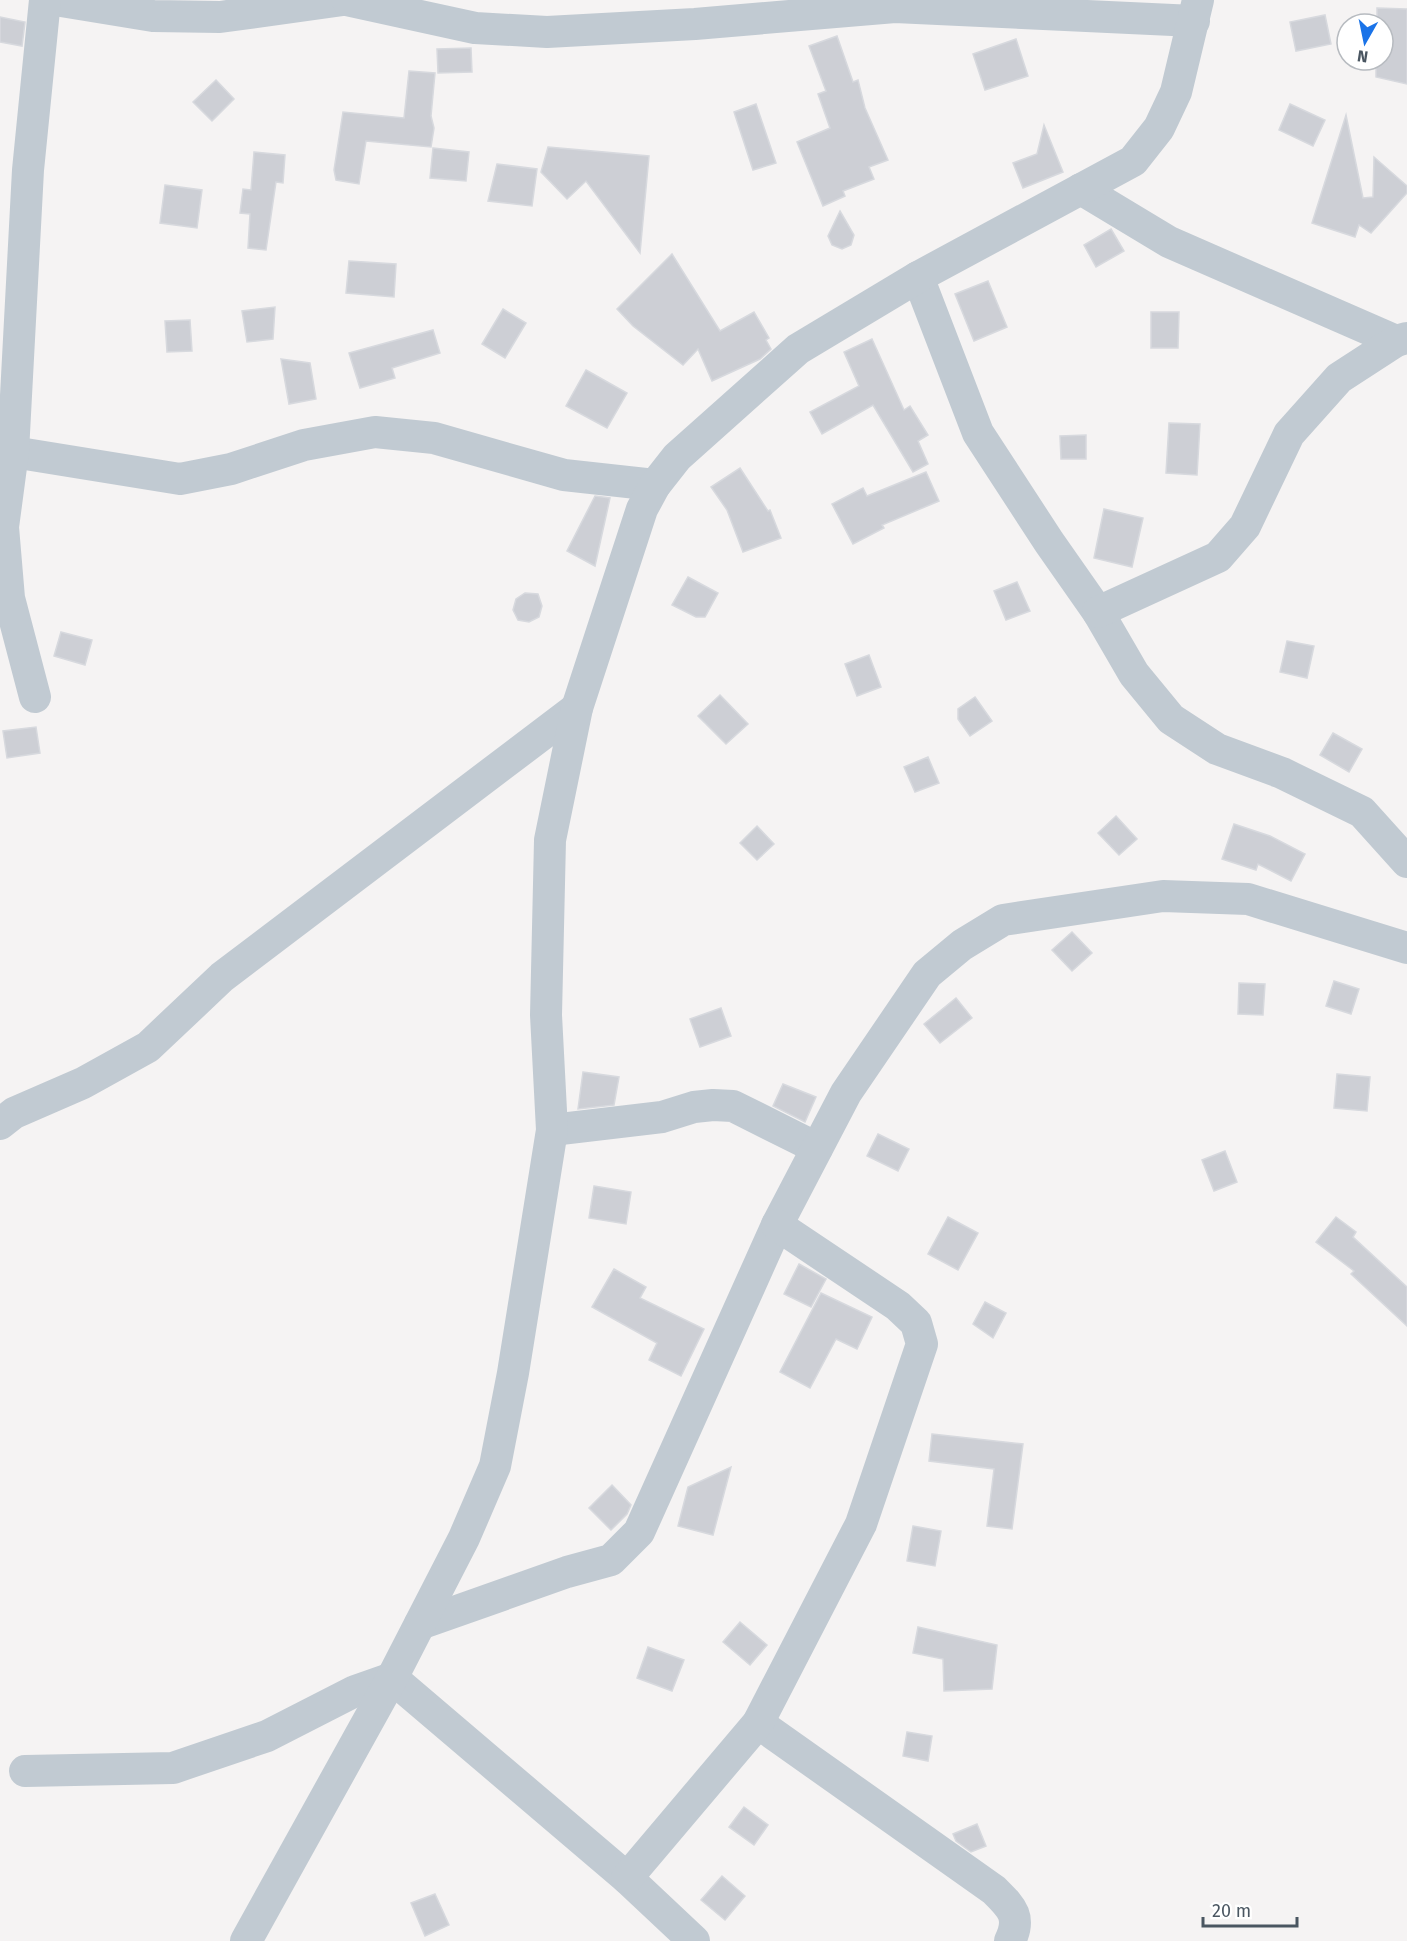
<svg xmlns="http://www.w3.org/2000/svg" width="1407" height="1941" font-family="'Fira Sans',sans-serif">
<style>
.building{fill:#cdcfd5;stroke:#d7d9de;stroke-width:1.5}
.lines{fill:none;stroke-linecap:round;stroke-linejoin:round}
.minor{stroke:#c1cad2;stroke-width:32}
</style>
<rect width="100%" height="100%" fill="#f5f3f3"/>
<!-- building -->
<g class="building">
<path d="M 1377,8 L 1407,9 L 1407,84 L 1376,77 L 1376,60 L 1383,60 L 1383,24 L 1377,24 Z"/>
<path d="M 1325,15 L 1331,44 L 1296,51 L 1290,22 Z"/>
<path d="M 0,17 L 25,22 L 22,46 L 0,42 Z"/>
<path d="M 837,36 L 853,82 L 858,80 L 865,108 L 888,160 L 869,167 L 874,179 L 843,191 L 845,196 L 823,206 L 797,142 L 830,128 L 818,94 L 826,91 L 809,46 Z"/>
<path d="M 1016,39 L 1028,76 L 985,90 L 973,54 Z"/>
<path d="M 471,48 L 472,72 L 438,73 L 437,49 Z"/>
<path d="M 409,71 L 435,73 L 431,116 L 434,128 L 431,147 L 366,141 L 359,184 L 336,180 L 334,170 L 343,112 L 404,118 Z"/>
<path d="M 216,80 L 234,99 L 212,121 L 193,102 Z"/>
<path d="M 756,104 L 776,163 L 753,170 L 734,112 Z"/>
<path d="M 1290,104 L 1325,120 L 1313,146 L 1279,130 Z"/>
<path d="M 1346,115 L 1363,198 L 1373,197 L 1374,157 L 1407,186 L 1407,193 L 1371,233 L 1359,225 L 1355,237 L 1312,223 Z"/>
<path d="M 1044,125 L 1063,172 L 1023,188 L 1013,163 L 1037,154 Z"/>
<path d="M 548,147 L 649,156 L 640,253 L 586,181 L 567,199 L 541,172 Z"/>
<path d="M 433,148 L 469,152 L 466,181 L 430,178 Z"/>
<path d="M 254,152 L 285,155 L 283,183 L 276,182 L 266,250 L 248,248 L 250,214 L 240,213 L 243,189 L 251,190 Z"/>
<path d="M 497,164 L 537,169 L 532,206 L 488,201 Z"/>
<path d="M 165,185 L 202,190 L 197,228 L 160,223 Z"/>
<path d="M 840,211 L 854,235 L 851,245 L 842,249 L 832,245 L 828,236 Z"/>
<path d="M 1111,229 L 1124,251 L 1096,267 L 1084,245 Z"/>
<path d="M 672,254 L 720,331 L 754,312 L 769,338 L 766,340 L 771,349 L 760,359 L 712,381 L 698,349 L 683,365 L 633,326 L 617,309 Z"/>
<path d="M 349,261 L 396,264 L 394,297 L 346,293 Z"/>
<path d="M 988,281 L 1007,327 L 974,341 L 955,294 Z"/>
<path d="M 275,307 L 273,339 L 247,342 L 242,311 Z"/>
<path d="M 503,309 L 526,323 L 505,358 L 482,344 Z"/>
<path d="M 1151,312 L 1179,312 L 1178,348 L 1151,348 Z"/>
<path d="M 190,320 L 192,351 L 167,352 L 165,321 Z"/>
<path d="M 433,330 L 440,353 L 392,368 L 395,378 L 360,388 L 349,353 Z"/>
<path d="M 872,339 L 904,410 L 910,406 L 928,435 L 918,441 L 928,464 L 913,472 L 873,405 L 822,434 L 810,412 L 859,386 L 844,352 Z"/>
<path d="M 281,359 L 310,363 L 316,399 L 289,404 Z"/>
<path d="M 586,370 L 627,393 L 607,428 L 566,406 Z"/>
<path d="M 1169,423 L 1200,424 L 1197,475 L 1166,473 Z"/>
<path d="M 1086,435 L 1086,459 L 1061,459 L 1060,436 Z"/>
<path d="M 740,468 L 768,511 L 770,510 L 781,538 L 743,552 L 727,510 L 711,487 Z"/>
<path d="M 926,472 L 939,501 L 882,525 L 884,528 L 853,544 L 832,504 L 863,488 L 867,496 Z"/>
<path d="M 595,496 L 610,498 L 595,566 L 567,551 Z"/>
<path d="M 1104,509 L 1143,518 L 1132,567 L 1094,558 Z"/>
<path d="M 688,577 L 718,593 L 705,617 L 696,617 L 672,605 Z"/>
<path d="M 1017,582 L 1030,611 L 1006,620 L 994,591 Z"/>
<path d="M 525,593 L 538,594 L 542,606 L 539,617 L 529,622 L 518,620 L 513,610 L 516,599 Z"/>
<path d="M 61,632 L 92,640 L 85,665 L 54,656 Z"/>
<path d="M 1287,641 L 1314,646 L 1307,678 L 1280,672 Z"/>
<path d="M 869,655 L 881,687 L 857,696 L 845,664 Z"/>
<path d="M 720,695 L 748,724 L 726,744 L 698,716 Z"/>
<path d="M 975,697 L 992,721 L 970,736 L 958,719 L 958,709 Z"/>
<path d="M 36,727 L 40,753 L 7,758 L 3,731 Z"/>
<path d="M 1333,733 L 1362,749 L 1349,772 L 1320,755 Z"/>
<path d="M 928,757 L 939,783 L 915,792 L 904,767 Z"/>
<path d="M 1116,816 L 1137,839 L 1119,855 L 1098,833 Z"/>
<path d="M 1234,824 L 1270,836 L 1305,854 L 1291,881 L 1258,864 L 1256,870 L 1222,859 Z"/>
<path d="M 757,826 L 774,844 L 757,860 L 740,843 Z"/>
<path d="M 1072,932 L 1092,953 L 1072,971 L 1052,950 Z"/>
<path d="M 1334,981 L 1359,989 L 1351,1014 L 1326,1006 Z"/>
<path d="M 1239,983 L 1265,984 L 1263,1015 L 1238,1014 Z"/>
<path d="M 956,998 L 972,1018 L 940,1043 L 924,1024 Z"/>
<path d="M 721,1008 L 731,1036 L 700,1047 L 690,1019 Z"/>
<path d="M 583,1072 L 619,1077 L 614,1105 L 578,1109 Z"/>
<path d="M 1337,1074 L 1370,1077 L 1367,1111 L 1334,1108 Z"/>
<path d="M 783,1084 L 816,1097 L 805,1122 L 773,1106 Z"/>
<path d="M 878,1134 L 909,1149 L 898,1171 L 867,1156 Z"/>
<path d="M 1225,1151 L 1237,1182 L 1214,1191 L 1202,1160 Z"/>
<path d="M 594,1186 L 631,1192 L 626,1224 L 589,1218 Z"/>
<path d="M 948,1217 L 978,1233 L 958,1270 L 928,1254 Z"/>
<path d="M 1336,1217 L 1356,1232 L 1353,1237 L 1407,1287 L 1407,1326 L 1351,1274 L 1354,1271 L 1316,1242 Z"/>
<path d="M 799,1264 L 826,1279 L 811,1307 L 784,1294 Z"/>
<path d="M 614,1269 L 646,1287 L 640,1298 L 704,1329 L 681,1376 L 649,1360 L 657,1343 L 592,1307 Z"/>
<path d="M 821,1293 L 872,1317 L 857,1349 L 836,1339 L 810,1388 L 780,1372 Z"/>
<path d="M 985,1302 L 1006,1313 L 993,1338 L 973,1324 Z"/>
<path d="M 932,1434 L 1023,1444 L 1012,1529 L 987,1526 L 994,1469 L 929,1461 Z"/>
<path d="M 731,1467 L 713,1535 L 678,1526 L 688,1487 Z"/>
<path d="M 612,1485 L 631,1505 L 627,1514 L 611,1530 L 589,1508 Z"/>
<path d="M 913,1526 L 941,1531 L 935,1566 L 907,1561 Z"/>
<path d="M 740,1622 L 767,1645 L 750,1665 L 723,1642 Z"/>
<path d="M 918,1627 L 997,1645 L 992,1689 L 944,1691 L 943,1659 L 913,1653 Z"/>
<path d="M 648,1647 L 684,1660 L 672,1691 L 637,1678 Z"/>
<path d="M 907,1732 L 932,1736 L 928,1761 L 903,1756 Z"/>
<path d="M 744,1807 L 768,1825 L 754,1845 L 729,1827 Z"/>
<path d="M 977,1824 L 986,1846 L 971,1852 L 956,1841 L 953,1834 Z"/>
<path d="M 722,1876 L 745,1896 L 725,1920 L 701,1900 Z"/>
<path d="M 435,1894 L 449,1925 L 425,1936 L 411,1903 Z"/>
</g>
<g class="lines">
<!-- minor -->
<g class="minor">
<path d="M 55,0 L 153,16 L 220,17 L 343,0"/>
<path d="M 347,0 L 475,28 L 547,32 L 695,24 L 895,7 L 1194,21"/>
<path d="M 1081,189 L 1169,242 L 1396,341"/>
<path d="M 918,277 L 978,433 L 1049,542 L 1098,612 L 1134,674 L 1171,719 L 1217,749 L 1282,773 L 1362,812 L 1407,862"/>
<path d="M 13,452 L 180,479 L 231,469 L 304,445 L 375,432 L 434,438 L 564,475 L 655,485"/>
<path d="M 1098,612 L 1218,557 L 1245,526 L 1289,434 L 1339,378 L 1396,341 L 1407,338"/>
<path d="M 35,697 L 9,598 L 3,527 L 13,452 L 28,170 L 45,0"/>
<path d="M 0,1124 L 14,1113 L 83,1083 L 148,1047 L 222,977 L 577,708"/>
<path d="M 552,1130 L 662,1117 L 694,1107 L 713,1105 L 733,1106 L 817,1148"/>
<path d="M 420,1624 L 567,1572 L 611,1560 L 639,1532 L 777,1225 L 846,1093 L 927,974 L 962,945 L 1003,920 L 1163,896 L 1248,899 L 1407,948"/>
<path d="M 758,1723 L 994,1890 C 1011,1907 1022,1916 1010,1941"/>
<path d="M 25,1771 L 173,1768 L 267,1736 L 355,1691 L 392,1678 L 627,1878 L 694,1941"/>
<path d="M 627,1878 L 758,1723 L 861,1524 L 922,1344 L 916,1323 L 898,1306 L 777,1225"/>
<path d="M 246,1941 L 392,1678 L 464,1538 L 495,1466 L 513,1373 L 552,1130 L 546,1015 L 550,840 L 577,708 L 642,509 L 655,485 L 677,457 L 798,349 L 918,277 L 1133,161 L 1159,128 L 1176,92 L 1198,0"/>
</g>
</g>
<!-- north arrow -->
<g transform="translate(1365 42) rotate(189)"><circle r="28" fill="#ffffff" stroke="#b7bbc0" stroke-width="1.5"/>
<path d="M0-4.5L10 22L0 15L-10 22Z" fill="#1a73e8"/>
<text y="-9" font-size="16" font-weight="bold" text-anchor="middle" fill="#4a5661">N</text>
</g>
<!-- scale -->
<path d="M1203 1917v9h94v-9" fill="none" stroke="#4a5661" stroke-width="3"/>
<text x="1212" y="1917" font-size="18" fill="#4a5661" stroke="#ffffff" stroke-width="4.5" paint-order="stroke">20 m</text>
</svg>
